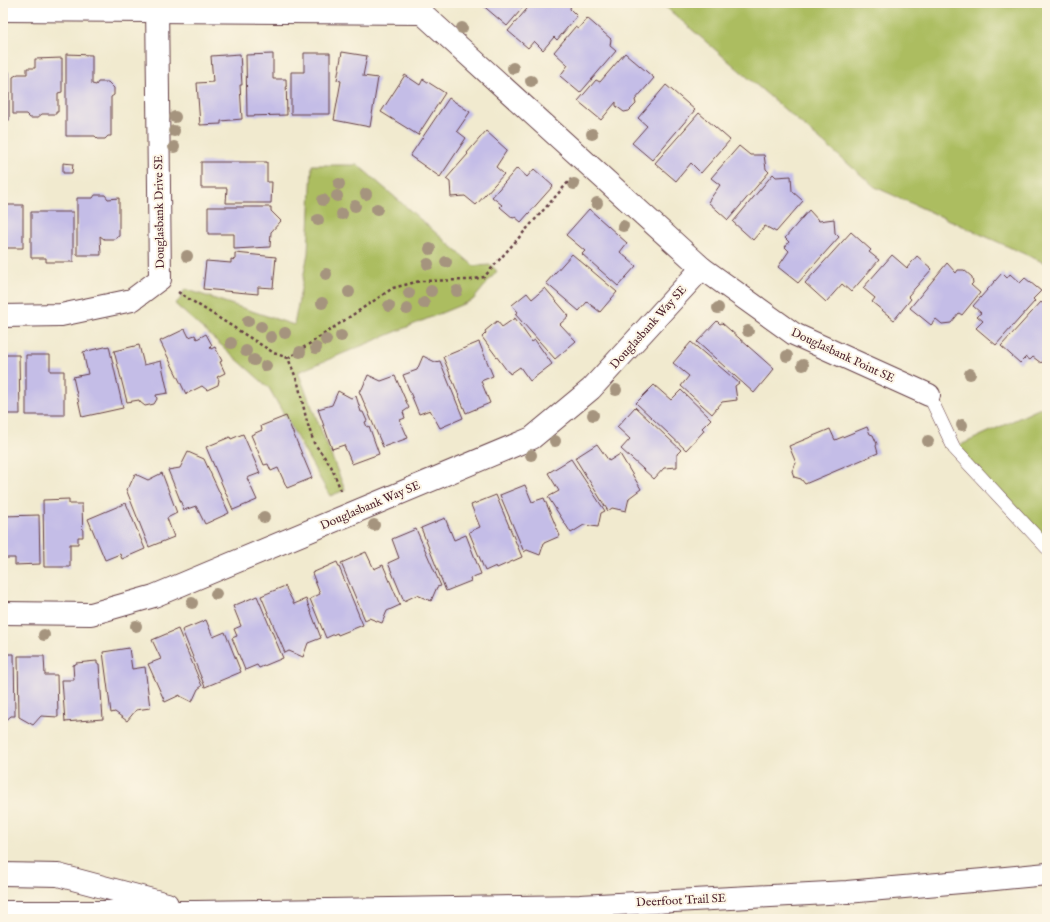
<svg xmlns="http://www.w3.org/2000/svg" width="1050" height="922" font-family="'IM FELL English',serif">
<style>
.green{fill:#acbd60;stroke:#7b6e46}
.building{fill:#c4bde7}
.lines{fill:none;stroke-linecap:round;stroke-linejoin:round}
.lane-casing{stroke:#633d44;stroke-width:14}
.street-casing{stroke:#633d44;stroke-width:24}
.highway-casing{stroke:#633d44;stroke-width:24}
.path{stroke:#633d44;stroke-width:2.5;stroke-dasharray:3 3;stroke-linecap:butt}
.lane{stroke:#fff;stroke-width:13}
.street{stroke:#fff;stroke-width:22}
.highway{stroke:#fff;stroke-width:22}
.tree{fill:#a5947e}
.labels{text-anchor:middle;stroke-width:4;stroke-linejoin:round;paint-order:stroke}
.street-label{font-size:12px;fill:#4a1f2b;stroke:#fcf5e5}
</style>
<rect width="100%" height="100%" fill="#fcf5e5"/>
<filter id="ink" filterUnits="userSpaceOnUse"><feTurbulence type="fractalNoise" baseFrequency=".025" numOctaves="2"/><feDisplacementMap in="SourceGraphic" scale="8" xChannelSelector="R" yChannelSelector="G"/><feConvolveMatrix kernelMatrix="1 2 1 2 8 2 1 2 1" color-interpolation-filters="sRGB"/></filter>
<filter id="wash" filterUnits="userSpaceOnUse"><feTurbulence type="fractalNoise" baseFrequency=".012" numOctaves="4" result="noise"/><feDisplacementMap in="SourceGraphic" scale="16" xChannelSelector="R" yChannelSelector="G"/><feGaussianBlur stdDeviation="0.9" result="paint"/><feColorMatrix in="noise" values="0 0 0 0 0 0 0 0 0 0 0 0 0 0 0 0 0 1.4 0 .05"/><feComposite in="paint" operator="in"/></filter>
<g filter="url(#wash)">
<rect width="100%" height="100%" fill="#f1eacf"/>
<!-- green -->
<g class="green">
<path d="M 661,3 L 1047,3 L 1047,264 L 875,187 Z"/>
<path d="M 312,165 L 358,165 L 474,266 L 491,265 L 497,271 L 473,300 L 298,372 L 345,490 L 330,496 L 269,388 L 175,304 L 180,299 L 185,289 L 294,325 L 308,253 Z"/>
<path d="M 1047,405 L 1047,548 L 954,448 Z"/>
</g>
<g id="blocks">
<!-- building -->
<g class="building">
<path d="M 480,3 L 527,3 L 507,26 Z"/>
<path d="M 532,3 L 571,3 L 570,9 L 577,16 L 557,40 L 554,37 L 543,50 L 534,41 L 528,48 L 508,31 Z"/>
<path d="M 587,18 L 611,39 L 610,46 L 616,51 L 580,93 L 560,76 L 568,65 L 554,52 L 575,27 L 578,29 Z"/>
<path d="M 342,52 L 367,56 L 363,76 L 378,78 L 370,127 L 334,120 L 341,81 L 337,80 Z"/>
<path d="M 304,53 L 330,53 L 330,114 L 291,114 L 291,72 L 304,72 Z"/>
<path d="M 625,53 L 654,78 L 635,100 L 636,104 L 629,111 L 624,112 L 616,106 L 616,102 L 601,120 L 578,101 L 596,80 L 600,82 Z"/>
<path d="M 66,54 L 92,55 L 92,84 L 96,85 L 98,82 L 108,82 L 114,88 L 114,95 L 111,97 L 111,136 L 108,136 L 105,139 L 98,139 L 95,136 L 66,136 Z"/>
<path d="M 240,54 L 242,85 L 240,85 L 242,119 L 221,121 L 221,124 L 200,125 L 197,83 L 213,82 L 211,56 Z"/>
<path d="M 273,54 L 273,79 L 286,79 L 287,115 L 247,116 L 246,55 Z"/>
<path d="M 62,58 L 62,92 L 58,93 L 58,112 L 56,112 L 56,114 L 42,114 L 37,118 L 30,118 L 26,114 L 13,114 L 13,77 L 18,74 L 27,74 L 27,68 L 35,68 L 35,59 Z"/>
<rect x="3" y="72" width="6" height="48"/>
<path d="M 405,75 L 420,85 L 423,79 L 445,93 L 418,135 L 381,112 Z"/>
<path d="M 666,85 L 695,110 L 652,160 L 632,143 L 647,126 L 638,118 Z"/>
<path d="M 449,98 L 470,112 L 457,131 L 466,138 L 440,177 L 410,156 Z"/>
<path d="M 699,113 L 730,140 L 701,173 L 691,163 L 676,181 L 655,163 Z"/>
<path d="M 486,131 L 507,150 L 496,167 L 504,174 L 476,205 L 465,196 L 451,197 L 450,182 L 446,179 L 468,154 L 467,153 Z"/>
<path d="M 739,146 L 750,155 L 764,155 L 766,169 L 769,172 L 728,220 L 708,202 L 720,185 L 711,178 Z"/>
<path d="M 201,162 L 267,162 L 267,182 L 272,182 L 271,203 L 226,203 L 227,188 L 201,188 Z"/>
<path d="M 63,163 L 73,164 L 72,173 L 63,173 Z"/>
<path d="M 517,168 L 527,177 L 534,169 L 553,186 L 521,222 L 515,217 L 513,218 L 500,207 L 502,205 L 492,197 Z"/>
<path d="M 773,174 L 776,177 L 791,176 L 792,191 L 803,201 L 776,232 L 765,226 L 753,240 L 733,222 Z"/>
<path d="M 95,195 L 105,195 L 108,199 L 119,198 L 119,236 L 114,239 L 104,239 L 100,236 L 101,255 L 77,255 L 77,198 L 93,198 Z"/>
<path d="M 3,205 L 23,205 L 23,248 L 5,248 L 5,265 L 3,265 Z"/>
<path d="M 208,207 L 271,207 L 271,211 L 281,221 L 271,232 L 270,247 L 234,249 L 234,234 L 208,234 Z"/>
<path d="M 589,209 L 627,243 L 620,252 L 636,266 L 618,286 L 582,254 L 585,251 L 566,235 Z"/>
<path d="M 809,210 L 819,221 L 834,219 L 835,233 L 839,237 L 798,283 L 778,267 L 789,251 L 785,247 L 789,242 L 785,238 Z"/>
<path d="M 31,212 L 73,212 L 73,262 L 46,262 L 46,258 L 31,258 Z"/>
<path d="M 851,232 L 871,250 L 869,252 L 879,260 L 851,292 L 842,284 L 826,302 L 805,283 Z"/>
<path d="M 235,253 L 276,257 L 273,288 L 258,287 L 258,294 L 203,289 L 206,261 L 231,263 L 231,259 L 235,260 Z"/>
<path d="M 572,254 L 617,292 L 600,312 L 587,302 L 579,311 L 546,283 Z"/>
<path d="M 892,255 L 907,268 L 917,256 L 932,269 L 908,296 L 911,299 L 894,320 L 872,302 L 875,298 L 863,288 Z"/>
<path d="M 947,263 L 956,273 L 958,270 L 964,270 L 972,277 L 973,283 L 971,285 L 980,293 L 962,315 L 959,313 L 951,323 L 942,324 L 936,319 L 931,325 L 910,308 Z"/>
<path d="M 1002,273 L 1007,278 L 1010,274 L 1020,283 L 1025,278 L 1041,291 L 1033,299 L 1035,301 L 996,345 L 976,328 L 983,321 L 977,316 L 981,313 L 973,306 Z"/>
<path d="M 545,288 L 569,316 L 560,324 L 576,341 L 555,359 L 515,314 L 518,312 L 512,305 L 527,293 L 532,299 Z"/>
<path d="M 1041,302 L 1047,308 L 1047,357 L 1041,363 L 1033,357 L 1030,360 L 1026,357 L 1020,363 L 1001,346 Z"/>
<path d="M 515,318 L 532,342 L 535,340 L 552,364 L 530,381 L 520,367 L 510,374 L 509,372 L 508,372 L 482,337 L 486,333 L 485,331 L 497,321 L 502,327 Z"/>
<path d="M 717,321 L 720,324 L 722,323 L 774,369 L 754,393 L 697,342 Z"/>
<path d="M 185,329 L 189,337 L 195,335 L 197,339 L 206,334 L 212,345 L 210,346 L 211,349 L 215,347 L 222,361 L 220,362 L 225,373 L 217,377 L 219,380 L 218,385 L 207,390 L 202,386 L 186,394 L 160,341 Z"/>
<path d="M 479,342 L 493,376 L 481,381 L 490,403 L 466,413 L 443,357 Z"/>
<path d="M 691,342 L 739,383 L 735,386 L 737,400 L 722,402 L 712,414 L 681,386 L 689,376 L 673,363 Z"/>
<path d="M 139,345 L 144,365 L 161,361 L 168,393 L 156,395 L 157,399 L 154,404 L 145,406 L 140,402 L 139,400 L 127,402 L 114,351 Z"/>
<path d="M 109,346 L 123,408 L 82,417 L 73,377 L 88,374 L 83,352 Z"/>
<path d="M 3,355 L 19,355 L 20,414 L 3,414 Z"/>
<path d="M 26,355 L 50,355 L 50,371 L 64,371 L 64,415 L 26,415 Z"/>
<path d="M 423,356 L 435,362 L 440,361 L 463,418 L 440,428 L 430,410 L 419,414 L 403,375 L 417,370 Z"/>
<path d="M 368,375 L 381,381 L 395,376 L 409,408 L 403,412 L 405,418 L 400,420 L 408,438 L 383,447 L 359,391 L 362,389 Z"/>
<path d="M 654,385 L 671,400 L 681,390 L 711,419 L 702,428 L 704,430 L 703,432 L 686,450 L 636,403 Z"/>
<path d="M 338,391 L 351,398 L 356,396 L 361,412 L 363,412 L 367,421 L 365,422 L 367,427 L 369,426 L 379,454 L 352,464 L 344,445 L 332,449 L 318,409 L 332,405 Z"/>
<path d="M 635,407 L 681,450 L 677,454 L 677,467 L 664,468 L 654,479 L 621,449 L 630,439 L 617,427 Z"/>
<path d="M 286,416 L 312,478 L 287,488 L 278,468 L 271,471 L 268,464 L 264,465 L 251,435 L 262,430 L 261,426 Z"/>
<path d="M 867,427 L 870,434 L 873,435 L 877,444 L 876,446 L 878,453 L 805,484 L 801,479 L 794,477 L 792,471 L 796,463 L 789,446 L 830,429 L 835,440 Z"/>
<path d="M 243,434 L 260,473 L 247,478 L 257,500 L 233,510 L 206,447 L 230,437 L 231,439 Z"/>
<path d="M 597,444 L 609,461 L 620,454 L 641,489 L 629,498 L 626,511 L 612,508 L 608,511 L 575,458 Z"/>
<path d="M 188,452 L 204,459 L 229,513 L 205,524 L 196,506 L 184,510 L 168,470 L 180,468 Z"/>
<path d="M 571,459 L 605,511 L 601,513 L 598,527 L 584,525 L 571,533 L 548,497 L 559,491 L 548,473 Z"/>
<path d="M 162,473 L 177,513 L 167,518 L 174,537 L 149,547 L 126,489 L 129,487 L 135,474 L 148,480 Z"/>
<path d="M 525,485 L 532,502 L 544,498 L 560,536 L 544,543 L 540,555 L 527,550 L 524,552 L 500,495 Z"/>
<path d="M 496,495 L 522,557 L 497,568 L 496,566 L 485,571 L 469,532 L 480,527 L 471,505 Z"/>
<path d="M 69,499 L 69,504 L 82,504 L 83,537 L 78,537 L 78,544 L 70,544 L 70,567 L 44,567 L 43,500 Z"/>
<path d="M 126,503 L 145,549 L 122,559 L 120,554 L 105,560 L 88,519 Z"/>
<path d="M 39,515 L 40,564 L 15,565 L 15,558 L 3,558 L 3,516 Z"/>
<path d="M 445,518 L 454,540 L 466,535 L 481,574 L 470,578 L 471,581 L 446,591 L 421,528 Z"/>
<path d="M 416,529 L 441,586 L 437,587 L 431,601 L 417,595 L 404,601 L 388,563 L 399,558 L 392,539 Z"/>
<path d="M 366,552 L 374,569 L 383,565 L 400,605 L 387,611 L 382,623 L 369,618 L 365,620 L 341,563 Z"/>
<path d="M 337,562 L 363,625 L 338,635 L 337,633 L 326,638 L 310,599 L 320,594 L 312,573 Z"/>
<path d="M 285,586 L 294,604 L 306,599 L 321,638 L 308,643 L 303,657 L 289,651 L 285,653 L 261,596 Z"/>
<path d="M 257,596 L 283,658 L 259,668 L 257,665 L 245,670 L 232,638 L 237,636 L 234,629 L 241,626 L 233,606 Z"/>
<path d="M 206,620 L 213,637 L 225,632 L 241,672 L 205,687 L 182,630 Z"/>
<path d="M 178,629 L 202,686 L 198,689 L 192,702 L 180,696 L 180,695 L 165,702 L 148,664 L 161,659 L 152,640 Z"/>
<path d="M 129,648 L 132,669 L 145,667 L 150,708 L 136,710 L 127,721 L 115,712 L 111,713 L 103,652 Z"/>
<path d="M 3,654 L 14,654 L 15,716 L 11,716 L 3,723 Z"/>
<path d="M 18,656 L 44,656 L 45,675 L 57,675 L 58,717 L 41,716 L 33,725 L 19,717 Z"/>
<path d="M 97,661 L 97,664 L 99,664 L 103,719 L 65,722 L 62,680 L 74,680 L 73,665 L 76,664 L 76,663 Z"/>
</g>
</g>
</g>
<g filter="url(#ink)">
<use href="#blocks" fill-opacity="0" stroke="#633d44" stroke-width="1"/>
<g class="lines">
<defs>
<path id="lane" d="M 929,395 L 954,448 L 1047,548"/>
<g id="street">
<path d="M 3,10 L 422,13 L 702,268 L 591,389 L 532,438 L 154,596 L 91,614 L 3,613"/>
<path d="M 702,268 L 794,334 L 929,395"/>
<path d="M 3,316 L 61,315 L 132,300 L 160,279 L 157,3"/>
</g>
<g id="highway">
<path d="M 3,874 L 58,875 L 167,904"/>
<path d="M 3,912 L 195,912 L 580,906 L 847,892 L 995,879 L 1047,874"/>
</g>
</defs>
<!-- lane casing -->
<use href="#lane" class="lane-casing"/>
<!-- street casing -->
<use href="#street" class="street-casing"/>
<!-- highway casing -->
<use href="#highway" class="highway-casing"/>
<!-- path -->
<g class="path">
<path d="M 178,292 L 274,353 L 288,358 L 298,383 L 307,422 L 314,443 L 331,466 L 342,493"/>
<path d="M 288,358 L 393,288 L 420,281 L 470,280 L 484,277 L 571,179"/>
</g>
<!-- lane -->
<use href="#lane" class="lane"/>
<!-- street -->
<use href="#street" class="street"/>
<!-- highway -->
<use href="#highway" class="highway"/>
</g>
<!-- trees -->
<g class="tree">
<circle cx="462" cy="28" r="6"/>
<circle cx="513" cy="68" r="6"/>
<circle cx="531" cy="81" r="6"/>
<circle cx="175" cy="117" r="6"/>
<circle cx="174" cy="131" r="6"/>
<circle cx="592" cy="134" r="6"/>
<circle cx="174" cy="147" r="6"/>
<circle cx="339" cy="184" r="6"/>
<circle cx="574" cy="184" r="6"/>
<circle cx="366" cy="194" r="6"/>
<circle cx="337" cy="196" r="6"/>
<circle cx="323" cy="200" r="6"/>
<circle cx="597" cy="203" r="6"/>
<circle cx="355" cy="206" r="6"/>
<circle cx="377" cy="209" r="6"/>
<circle cx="342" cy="214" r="6"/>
<circle cx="318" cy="220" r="6"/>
<circle cx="623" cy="226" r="6"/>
<circle cx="430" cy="249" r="6"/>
<circle cx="187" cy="256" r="6"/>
<circle cx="446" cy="262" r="6"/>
<circle cx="428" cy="264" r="6"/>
<circle cx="326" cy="274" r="6"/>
<circle cx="431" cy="291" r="6"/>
<circle cx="457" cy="291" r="6"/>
<circle cx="349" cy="292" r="6"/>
<circle cx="409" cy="293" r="6"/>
<circle cx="322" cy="303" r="6"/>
<circle cx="424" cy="303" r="6"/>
<circle cx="389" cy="306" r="6"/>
<circle cx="718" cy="308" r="6"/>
<circle cx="407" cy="309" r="6"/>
<circle cx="248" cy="321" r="6"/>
<circle cx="261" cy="327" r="6"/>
<circle cx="748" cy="331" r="6"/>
<circle cx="285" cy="333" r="6"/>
<circle cx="341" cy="336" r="6"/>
<circle cx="271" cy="337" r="6"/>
<circle cx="326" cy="340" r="6"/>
<circle cx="231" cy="343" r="6"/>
<circle cx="316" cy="348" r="6"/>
<circle cx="246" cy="351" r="6"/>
<circle cx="300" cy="352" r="6"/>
<circle cx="787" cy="356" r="6"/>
<circle cx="254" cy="360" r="6"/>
<circle cx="803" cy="365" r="6"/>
<circle cx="266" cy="366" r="6"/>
<circle cx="970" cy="374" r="6"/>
<circle cx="616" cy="390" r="6"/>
<circle cx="593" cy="415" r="6"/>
<circle cx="962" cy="425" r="6"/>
<circle cx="555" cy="441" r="6"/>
<circle cx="928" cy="441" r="6"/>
<circle cx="531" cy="455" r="6"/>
<circle cx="264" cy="517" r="6"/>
<circle cx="374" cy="525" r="6"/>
<circle cx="216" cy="594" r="6"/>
<circle cx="192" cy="603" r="6"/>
<circle cx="136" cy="626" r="6"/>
<circle cx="44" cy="635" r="6"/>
</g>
</g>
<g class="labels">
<!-- street labels -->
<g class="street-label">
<text transform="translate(159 212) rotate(-91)" y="4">Douglasbank Drive SE</text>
<text transform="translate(648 327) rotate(-48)" y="4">Douglasbank Way SE</text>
<text transform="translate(843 355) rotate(25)" y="4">Douglasbank Point SE</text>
<text transform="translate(370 505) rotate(-23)" y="4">Douglasbank Way SE</text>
<text transform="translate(681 900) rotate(-3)" y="4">Deerfoot Trail SE</text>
</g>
</g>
<!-- margin -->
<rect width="1050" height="922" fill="none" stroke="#fcf5e5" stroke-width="16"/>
</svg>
